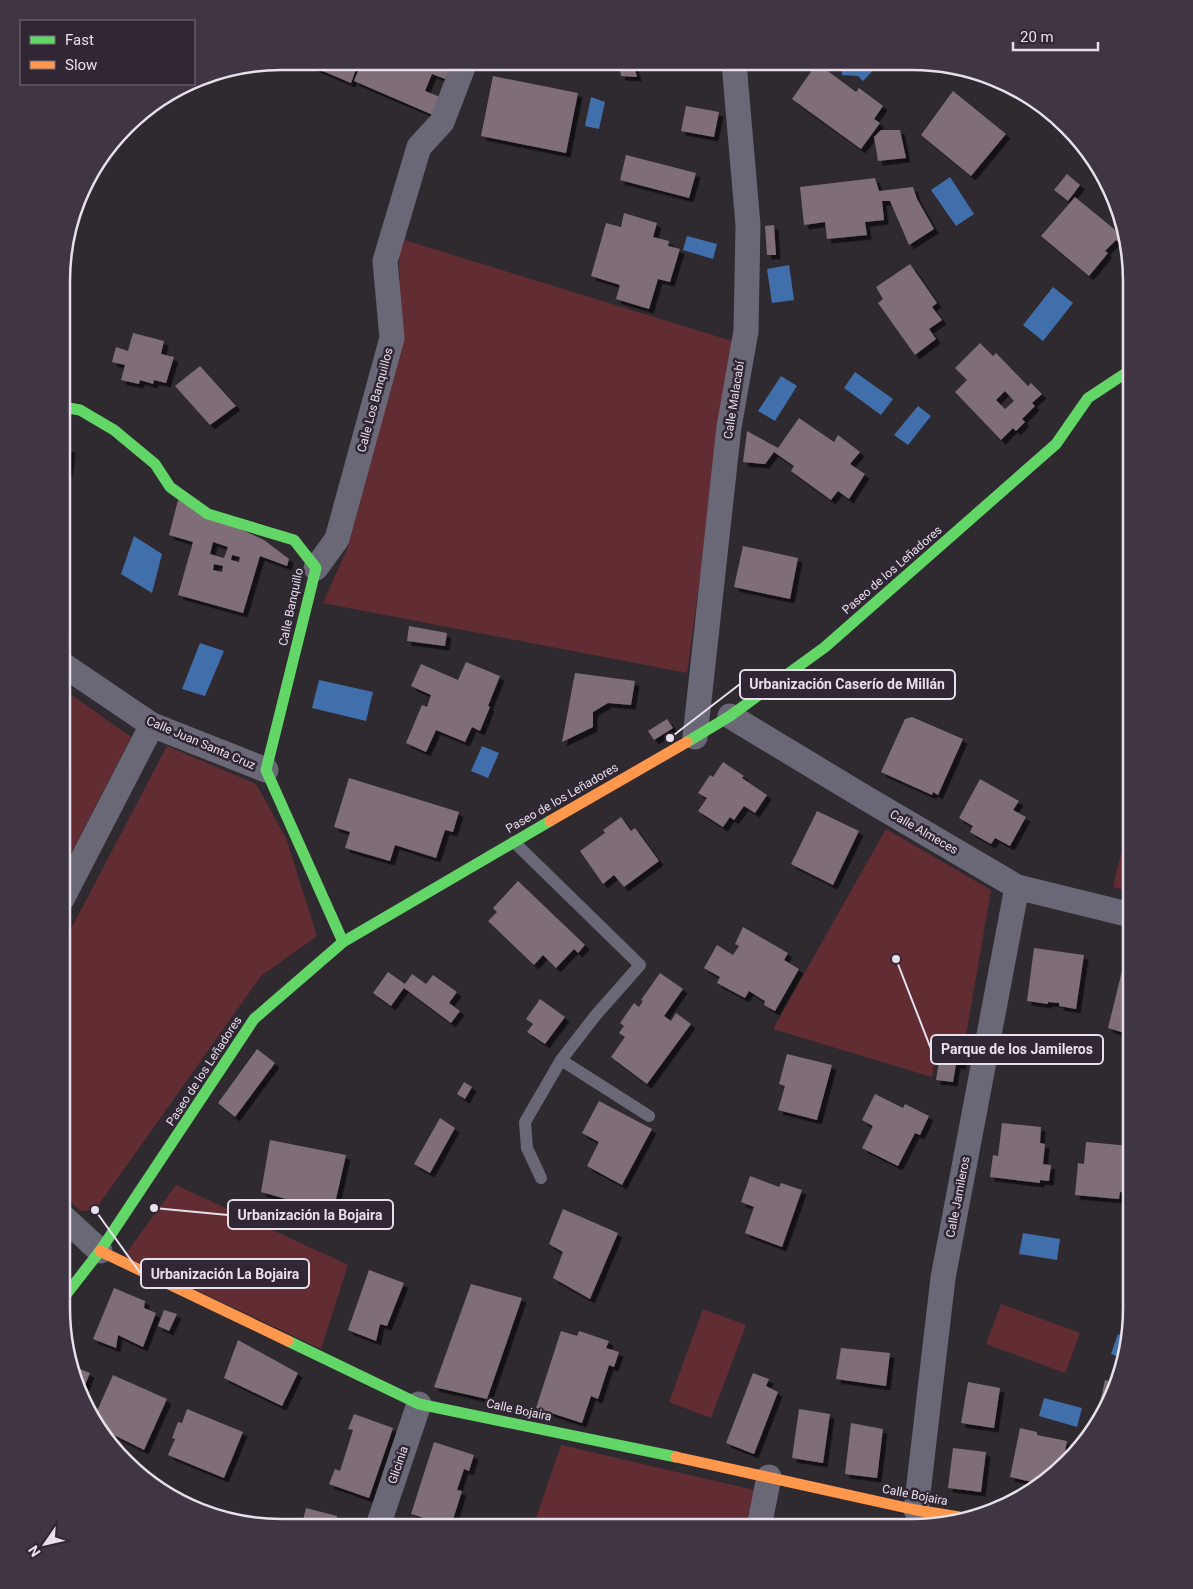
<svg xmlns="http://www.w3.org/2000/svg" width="1193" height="1589" font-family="Roboto,sans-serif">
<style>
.green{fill:#612d32}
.water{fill:#406fac}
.building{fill:#7f6d78;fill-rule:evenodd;filter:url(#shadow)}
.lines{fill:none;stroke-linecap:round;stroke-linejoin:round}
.lane{stroke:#6a6877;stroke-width:12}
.street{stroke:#6a6877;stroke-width:25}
.fast{stroke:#63d668;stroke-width:11}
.slow{stroke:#ff974d;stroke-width:11}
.labels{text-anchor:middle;stroke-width:5;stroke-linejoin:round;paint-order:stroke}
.street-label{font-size:12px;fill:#e7e0ea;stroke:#302634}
.rim{fill:none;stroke:#e7e0ea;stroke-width:2.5}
.leader{fill:none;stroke:#e7e0ea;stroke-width:2}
.callout-dot{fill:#e7e0ea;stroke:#302634;stroke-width:2}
.callout{fill:#302634;stroke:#e7e0ea;stroke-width:2}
.callout-label{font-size:14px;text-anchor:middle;font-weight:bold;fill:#e7e0ea}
</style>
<defs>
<filter id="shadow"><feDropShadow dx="4.5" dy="4.5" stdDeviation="0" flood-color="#0009"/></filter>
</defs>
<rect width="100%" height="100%" fill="#2f2a30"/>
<!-- green -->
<g class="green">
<path d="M 398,238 L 732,341 L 687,673 L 323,603 L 348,547 L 402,343 Z"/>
<path d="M 62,688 L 131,737 L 62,871 Z"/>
<path d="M 167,746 L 256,784 L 286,838 L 317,936 L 261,976 L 95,1210 L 80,1211 L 61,1192 L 62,946 Z"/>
<path d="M 1131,814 L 1131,892 L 1113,887 Z"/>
<path d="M 886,829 L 991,890 L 964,1047 L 937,1042 L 932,1077 L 773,1029 Z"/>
<path d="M 176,1185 L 348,1265 L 321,1349 L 124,1256 Z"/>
<path d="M 1001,1304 L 1080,1333 L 1065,1373 L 986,1344 Z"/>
<path d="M 703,1309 L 746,1325 L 711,1418 L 669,1402 Z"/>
<path d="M 561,1445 L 754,1490 L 746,1527 L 533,1527 Z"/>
</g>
<!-- water -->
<g class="water">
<path d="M 841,63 L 880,63 L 863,81 L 858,76 L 842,75 Z"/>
<path d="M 591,97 L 605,102 L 599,129 L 585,126 Z"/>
<path d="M 950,177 L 974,214 L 956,226 L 931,190 Z"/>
<path d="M 687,236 L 717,244 L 713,259 L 683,250 Z"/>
<path d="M 789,265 L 794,300 L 772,303 L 767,269 Z"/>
<path d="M 1053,287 L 1073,303 L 1043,341 L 1023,325 Z"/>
<path d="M 855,372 L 893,399 L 881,415 L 844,388 Z"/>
<path d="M 781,376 L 797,386 L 775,421 L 758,411 Z"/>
<path d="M 918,406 L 931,416 L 908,445 L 894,435 Z"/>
<path d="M 134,536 L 162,554 L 152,593 L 121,574 Z"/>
<path d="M 200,643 L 224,651 L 205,696 L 182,689 Z"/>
<path d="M 319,680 L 373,692 L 366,721 L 312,708 Z"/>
<path d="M 482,746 L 499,753 L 488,778 L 471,771 Z"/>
<path d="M 1023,1233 L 1060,1239 L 1057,1260 L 1019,1254 Z"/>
<path d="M 1118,1334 L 1128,1338 L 1124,1359 L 1111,1354 Z"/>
<path d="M 1044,1398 L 1082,1408 L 1077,1427 L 1039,1416 Z"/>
</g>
<!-- building -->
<g class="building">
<path d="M 299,61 L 359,61 L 351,83 Z"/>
<path d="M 362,61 L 449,62 L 453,63 L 448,80 L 432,74 L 425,91 L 440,97 L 433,115 L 354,81 Z"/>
<path d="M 626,62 L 633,62 L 637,77 L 621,76 L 620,70 Z"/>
<path d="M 817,63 L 856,92 L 859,88 L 883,106 L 874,119 L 880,123 L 861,149 L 792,99 Z"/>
<path d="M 493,76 L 578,93 L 566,153 L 481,136 Z"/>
<path d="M 953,91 L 1006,134 L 971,176 L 921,135 Z"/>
<path d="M 686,106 L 719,112 L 714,137 L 681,131 Z"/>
<path d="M 881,130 L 900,130 L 906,158 L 878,161 L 874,137 Z"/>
<path d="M 626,155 L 696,173 L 689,198 L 620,180 Z"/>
<path d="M 1067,174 L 1080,185 L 1068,201 L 1054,190 Z"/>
<path d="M 875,178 L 879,191 L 913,187 L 917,199 L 934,229 L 909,245 L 890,201 L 882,201 L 884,220 L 865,222 L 867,235 L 827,239 L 825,222 L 804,225 L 800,187 Z"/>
<path d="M 1075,197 L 1119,233 L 1120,232 L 1124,247 L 1116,240 L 1105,251 L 1108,253 L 1089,276 L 1041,236 Z"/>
<path d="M 624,213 L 657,223 L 653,237 L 669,241 L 668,246 L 680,249 L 670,282 L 658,279 L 649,309 L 616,299 L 620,285 L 591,276 L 606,223 L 621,227 Z"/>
<path d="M 774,225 L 776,255 L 767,255 L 765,226 Z"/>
<path d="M 910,264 L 937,303 L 932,307 L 942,320 L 929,329 L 936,339 L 915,355 L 878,303 L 883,299 L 876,287 Z"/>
<path d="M 133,333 L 164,341 L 161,354 L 174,357 L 166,383 L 154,380 L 153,384 L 140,380 L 139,384 L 121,380 L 125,365 L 112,362 L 116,347 L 128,351 Z"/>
<path d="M 980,343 L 993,356 L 996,353 L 1028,386 L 1031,383 L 1042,394 L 1032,403 L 1035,406 L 1022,419 L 1025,422 L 1016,431 L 1013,428 L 1001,440 L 955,392 L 967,380 L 955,368 ZM 1005,391 L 1014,401 L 1005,409 L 996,400 Z"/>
<path d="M 200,366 L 236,406 L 210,425 L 175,386 Z"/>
<path d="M 799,418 L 834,442 L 838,435 L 860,452 L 850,464 L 865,474 L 849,499 L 838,491 L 831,500 L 791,471 L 794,466 L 774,452 L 765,464 L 743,462 L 747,431 L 778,448 Z"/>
<path d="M 63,447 L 71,448 L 68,473 L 63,473 Z"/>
<path d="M 178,500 L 264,540 L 289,559 L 287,566 L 260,556 L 243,613 L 178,595 L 193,542 L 169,535 ZM 213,542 L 228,547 L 224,558 L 210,554 ZM 232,555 L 240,557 L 239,562 L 231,560 ZM 214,564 L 223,566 L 222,572 L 213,570 Z"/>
<path d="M 743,546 L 798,558 L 790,599 L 734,587 Z"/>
<path d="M 409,626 L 447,633 L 445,646 L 407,641 Z"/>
<path d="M 466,662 L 500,676 L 488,706 L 490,707 L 480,731 L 472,727 L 465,742 L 436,730 L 426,752 L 406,743 L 422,705 L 427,707 L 431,695 L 411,686 L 421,664 L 458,680 Z"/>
<path d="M 575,673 L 635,681 L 631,705 L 608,703 L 593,712 L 593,727 L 562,742 Z"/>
<path d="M 912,717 L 963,739 L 938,795 L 933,792 L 932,795 L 881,772 L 905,719 Z"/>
<path d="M 667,719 L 673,728 L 654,740 L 648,731 Z"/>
<path d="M 723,762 L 744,776 L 742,778 L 767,795 L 755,813 L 744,806 L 734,820 L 730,817 L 723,827 L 698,811 L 707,798 L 698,793 L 710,775 L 713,777 Z"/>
<path d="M 349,778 L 459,812 L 453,832 L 445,830 L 436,858 L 395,845 L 390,861 L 345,848 L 350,832 L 334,827 Z"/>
<path d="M 980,779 L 1019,801 L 1013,810 L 1026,817 L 1010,846 L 995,838 L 991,844 L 970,832 L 973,826 L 959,818 Z"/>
<path d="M 817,811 L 859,831 L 833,885 L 791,864 Z"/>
<path d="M 621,817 L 631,831 L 635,828 L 659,861 L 624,887 L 614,875 L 603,884 L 580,851 L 605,833 L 603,830 Z"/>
<path d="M 518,881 L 585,945 L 578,953 L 574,949 L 556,968 L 543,955 L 534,965 L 488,921 L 497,912 L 493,908 Z"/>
<path d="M 743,927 L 788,953 L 784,960 L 799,969 L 775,1011 L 764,1005 L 765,1001 L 749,991 L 745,998 L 717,983 L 720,977 L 704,968 L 717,945 L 733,955 L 739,946 L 735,944 Z"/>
<path d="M 1034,948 L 1084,955 L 1076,1009 L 1059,1006 L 1059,1003 L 1048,1002 L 1048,1004 L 1027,1001 Z"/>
<path d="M 1122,971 L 1131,973 L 1131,1035 L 1108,1028 Z"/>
<path d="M 388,972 L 405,984 L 412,974 L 426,984 L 433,975 L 457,992 L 449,1003 L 460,1011 L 451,1023 L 404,988 L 391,1006 L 373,993 Z"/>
<path d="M 660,973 L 683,989 L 664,1016 L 671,1021 L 676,1013 L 691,1024 L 647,1084 L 611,1057 L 625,1037 L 619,1033 L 624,1026 L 620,1023 L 634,1003 L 639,1007 L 643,1001 L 641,1000 Z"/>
<path d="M 540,999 L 565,1017 L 545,1044 L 527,1032 L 533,1024 L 526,1019 Z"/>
<path d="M 257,1049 L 275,1063 L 235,1117 L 218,1103 Z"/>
<path d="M 941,1049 L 963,1053 L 961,1065 L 956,1064 L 953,1082 L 936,1080 Z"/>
<path d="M 787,1054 L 832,1065 L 817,1120 L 778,1110 L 785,1086 L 779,1084 Z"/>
<path d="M 464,1082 L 472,1087 L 465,1099 L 457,1094 Z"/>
<path d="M 875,1094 L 903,1108 L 905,1104 L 929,1116 L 920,1135 L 915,1133 L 898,1166 L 862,1148 L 873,1126 L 862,1120 Z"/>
<path d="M 599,1101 L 652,1129 L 622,1185 L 587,1166 L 599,1142 L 582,1133 Z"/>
<path d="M 440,1118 L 455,1128 L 430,1173 L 414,1164 Z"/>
<path d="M 1002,1123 L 1041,1127 L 1040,1143 L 1045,1144 L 1043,1164 L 1051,1165 L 1049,1181 L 1040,1180 L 1040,1183 L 990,1177 L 993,1155 L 998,1156 Z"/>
<path d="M 270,1140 L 346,1155 L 333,1212 L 261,1192 Z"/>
<path d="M 1086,1142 L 1131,1146 L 1131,1193 L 1120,1192 L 1119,1199 L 1075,1195 L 1078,1163 L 1084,1164 Z"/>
<path d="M 750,1176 L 779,1187 L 781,1183 L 802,1190 L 782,1247 L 745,1233 L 754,1207 L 741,1202 Z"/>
<path d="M 563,1209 L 618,1233 L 590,1299 L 553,1278 L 563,1252 L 549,1244 Z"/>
<path d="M 369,1270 L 404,1283 L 387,1326 L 380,1324 L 376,1341 L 348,1330 Z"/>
<path d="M 471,1284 L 522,1298 L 487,1399 L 434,1387 Z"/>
<path d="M 114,1288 L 145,1301 L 144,1308 L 156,1313 L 143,1347 L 118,1335 L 116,1348 L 93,1339 Z"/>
<path d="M 164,1310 L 177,1314 L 169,1331 L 158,1326 Z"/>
<path d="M 561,1331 L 577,1336 L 579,1331 L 609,1341 L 606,1348 L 619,1352 L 614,1367 L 609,1365 L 598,1399 L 591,1396 L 582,1423 L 536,1408 Z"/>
<path d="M 238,1340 L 298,1373 L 282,1406 L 224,1378 Z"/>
<path d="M 841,1348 L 890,1353 L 886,1386 L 836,1379 Z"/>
<path d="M 75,1367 L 90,1373 L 81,1395 Z"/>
<path d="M 753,1373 L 769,1379 L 766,1386 L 778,1392 L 754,1454 L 726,1443 Z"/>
<path d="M 113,1375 L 167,1399 L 144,1450 L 98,1427 L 93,1420 Z"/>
<path d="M 1105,1380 L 1114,1382 L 1112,1388 L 1115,1389 L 1103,1414 L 1098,1412 Z"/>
<path d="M 968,1382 L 1000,1388 L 994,1428 L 961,1423 Z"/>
<path d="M 187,1409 L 243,1432 L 224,1478 L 168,1455 L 175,1439 L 172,1438 L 178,1422 L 182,1423 Z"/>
<path d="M 799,1409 L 830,1414 L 823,1463 L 792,1458 Z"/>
<path d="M 354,1414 L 393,1428 L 369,1498 L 329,1484 L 335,1469 L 340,1471 L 353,1430 L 348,1429 Z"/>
<path d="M 851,1423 L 883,1429 L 877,1478 L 845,1474 Z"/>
<path d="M 1020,1428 L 1037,1432 L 1037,1435 L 1067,1441 L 1062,1468 L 1057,1473 L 1041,1484 L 1010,1477 Z"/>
<path d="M 434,1442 L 474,1455 L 469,1471 L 464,1469 L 457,1490 L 462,1491 L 451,1526 L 411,1514 Z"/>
<path d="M 953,1448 L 986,1452 L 981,1492 L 948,1488 Z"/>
<path d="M 306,1508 L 337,1516 L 335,1526 L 292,1526 L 294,1518 L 303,1520 Z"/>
</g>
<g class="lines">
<!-- lane -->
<g class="lane">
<path d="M 514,842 L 640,965 L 595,1016 L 561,1060 L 649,1116"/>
<path d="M 541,1178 L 527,1148 L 525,1122 L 561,1060"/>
</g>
<!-- street -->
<g class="street">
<path d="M 316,568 L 337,539 L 392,338 L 385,261 L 419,147 L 442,122 L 465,62"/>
<path d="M 62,664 L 152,725 L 266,770"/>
<path d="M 730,716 L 864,797 L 1017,887 L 1131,915"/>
<path d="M 695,737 L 729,427 L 746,331 L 748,225 L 734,63"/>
<path d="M 62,899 L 152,725"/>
<path d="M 61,1215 L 100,1251"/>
<path d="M 916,1510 L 943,1278 L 1017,887"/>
<path d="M 378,1526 L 419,1404"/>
<path d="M 759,1527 L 769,1477"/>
</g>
<!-- fast -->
<g class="fast">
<path d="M 63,407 L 80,410 L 114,430 L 155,464 L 170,487 L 208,514 L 294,540 L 316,568 L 266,770 L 343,942"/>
<path d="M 687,742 L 730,716 L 825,647 L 1056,444 L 1088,398 L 1132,369"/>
<path d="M 61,1301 L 100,1251 L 254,1019 L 343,942 L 550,821"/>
<path d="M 288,1341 L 419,1404 L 676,1457"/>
</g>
<!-- slow -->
<g class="slow">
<path d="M 550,821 L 687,742"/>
<path d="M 100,1251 L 288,1341"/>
<path d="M 676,1457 L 916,1510 L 959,1517"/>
</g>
</g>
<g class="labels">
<!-- street labels -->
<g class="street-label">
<text transform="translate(375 400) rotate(-75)" y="4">Calle Los Banquillos</text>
<text transform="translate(734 400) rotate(-81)" y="4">Calle Malacabí</text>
<text transform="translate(892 570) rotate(-41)" y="4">Paseo de los Leñadores</text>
<text transform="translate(291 607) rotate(-78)" y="4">Calle Banquillo</text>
<text transform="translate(201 743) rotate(23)" y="4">Calle Juan Santa Cruz</text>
<text transform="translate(562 798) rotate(-30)" y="4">Paseo de los Leñadores</text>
<text transform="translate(924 832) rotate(30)" y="4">Calle Almeces</text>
<text transform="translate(204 1071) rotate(-57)" y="4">Paseo de los Leñadores</text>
<text transform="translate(958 1197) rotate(-79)" y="4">Calle Jamileros</text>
<text transform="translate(519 1410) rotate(12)" y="4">Calle Bojaira</text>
<text transform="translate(398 1465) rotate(-71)" y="4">Glicinia</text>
<text transform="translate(915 1495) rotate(11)" y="4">Calle Bojaira</text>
</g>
</g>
<!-- crop -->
<path d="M0 0H1193V1589H0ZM281 70H912A211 211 0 0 1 1123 281V1308A211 211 0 0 1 912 1519H281A211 211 0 0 1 70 1308V281A211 211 0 0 1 281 70Z" fill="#3f3543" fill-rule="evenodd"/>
<path class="rim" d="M281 70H912A211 211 0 0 1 1123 281V1308A211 211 0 0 1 912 1519H281A211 211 0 0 1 70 1308V281A211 211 0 0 1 281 70Z"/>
<!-- callouts -->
<path class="leader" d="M670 738L740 684M896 959L931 1049M154 1208L228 1215M95 1210L141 1274"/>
<g class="callout-dot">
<circle cx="670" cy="738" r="5"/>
<circle cx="896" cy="959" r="5"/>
<circle cx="154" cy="1208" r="5"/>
<circle cx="95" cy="1210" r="5"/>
</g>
<g class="callout">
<rect x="740" y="670" width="215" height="29" rx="5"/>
<rect x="931" y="1035" width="172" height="29" rx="5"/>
<rect x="228" y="1200" width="165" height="29" rx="5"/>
<rect x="141" y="1259" width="168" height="29" rx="5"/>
</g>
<g class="callout-label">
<text x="847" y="689">Urbanización Caserío de Millán</text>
<text x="1017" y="1054">Parque de los Jamileros</text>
<text x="310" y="1220">Urbanización la Bojaira</text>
<text x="225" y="1279">Urbanización La Bojaira</text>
</g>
<!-- legend -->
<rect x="20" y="20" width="175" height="65" fill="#302634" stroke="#79707d"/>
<rect x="30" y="36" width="25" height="8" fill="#63d668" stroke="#79707d"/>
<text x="65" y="45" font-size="15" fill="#e7e0ea">Fast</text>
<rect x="30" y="61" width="25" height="8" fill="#ff974d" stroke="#79707d"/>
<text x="65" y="70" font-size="15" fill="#e7e0ea">Slow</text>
<!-- north arrow -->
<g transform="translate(45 1544) rotate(236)" stroke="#302634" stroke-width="4" paint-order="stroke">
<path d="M0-4L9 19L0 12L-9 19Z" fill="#e7e0ea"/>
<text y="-8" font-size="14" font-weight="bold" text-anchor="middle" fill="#e7e0ea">N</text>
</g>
<!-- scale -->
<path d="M1013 42v8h85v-8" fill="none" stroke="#e7e0ea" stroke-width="2.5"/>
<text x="1020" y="42" font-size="15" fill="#e7e0ea" stroke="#302634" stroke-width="4" paint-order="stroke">20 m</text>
</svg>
